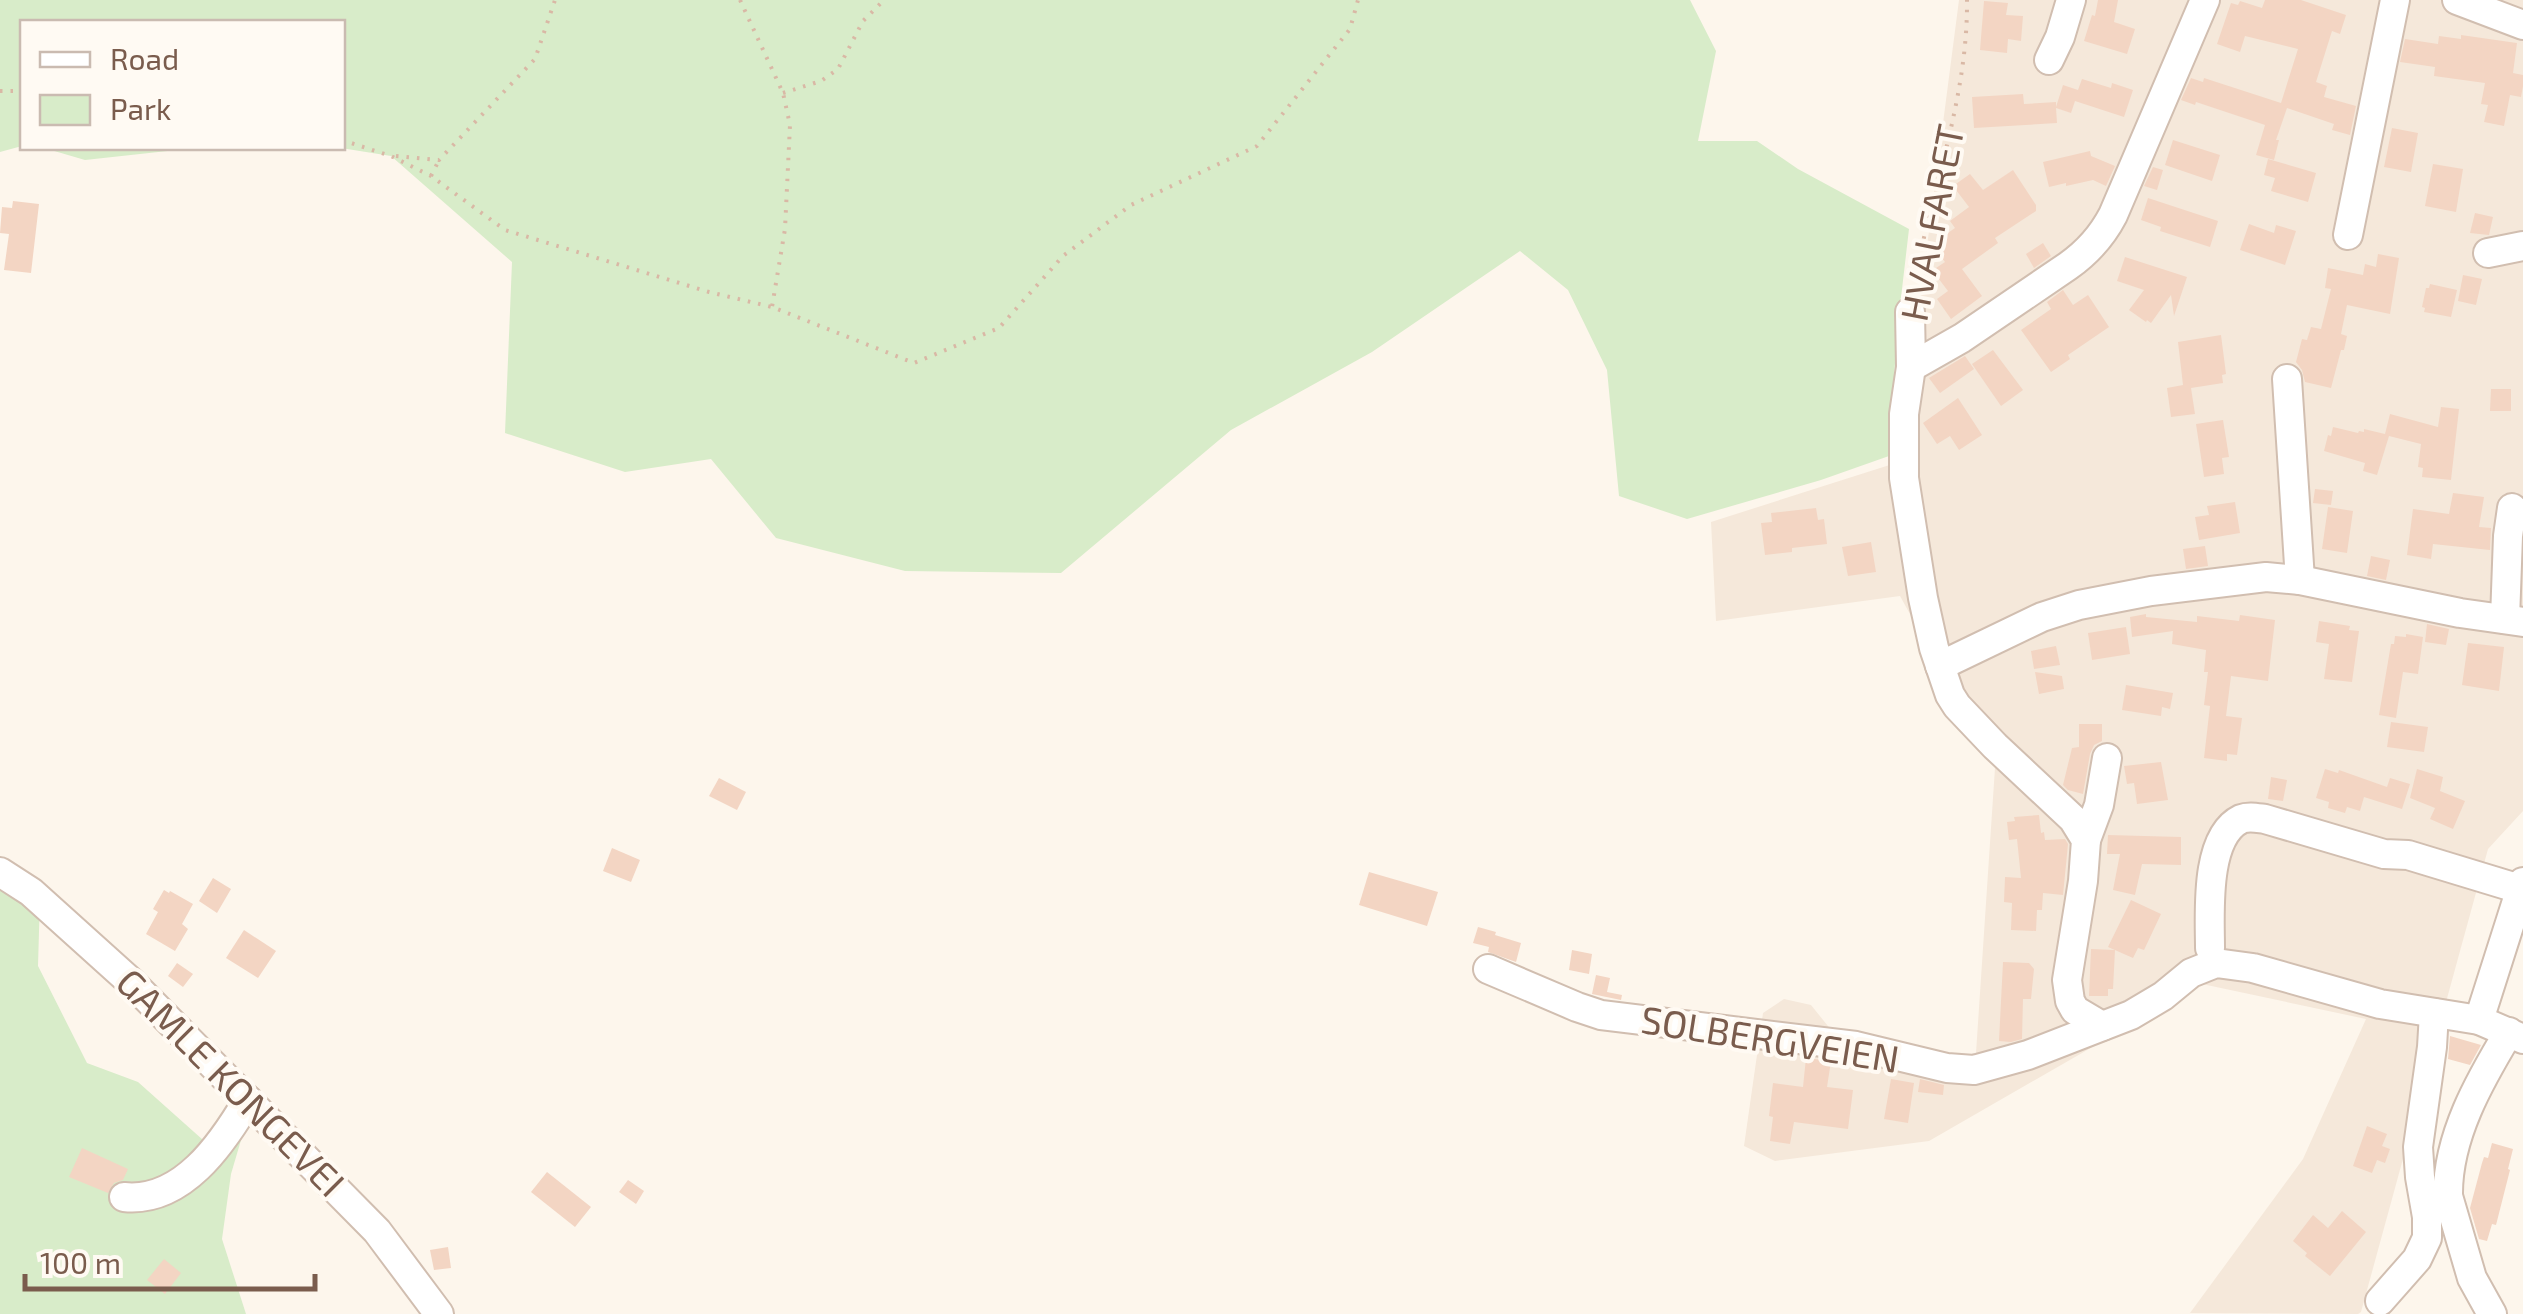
<svg xmlns="http://www.w3.org/2000/svg" width="2523" height="1314" font-family="'Exo 2',sans-serif">
<style>
.residential{fill:#f5e8da}
.green{fill:#d8ecc9}
.building{fill:#f3d5c3}
.lines{fill:none;stroke-linecap:round;stroke-linejoin:round}
.minor-casing{stroke:#d1beb0;stroke-width:32}
.path{stroke:#d9b8a5;stroke-width:4;stroke-dasharray:2.5 8;stroke-linecap:butt}
.minor{stroke:#fff;stroke-width:28}
.labels{text-anchor:middle;stroke-width:8;stroke-linejoin:round;paint-order:stroke}
.street-label{font-size:38px;fill:#7a5c4d;stroke:#fffaf3}
</style>
<rect width="100%" height="100%" fill="#fdf6ec"/>
<!-- residential -->
<path class="residential" d="M 1959,0 L 2523,0 L 2523,811 L 2488,849 L 2361,1312 L 2358,1314 L 2190,1313 L 2303,1159 L 2366,1019 L 2202,984 L 1929,1141 L 1775,1161 L 1744,1146 L 1763,1013 L 1784,999 L 1811,1005 L 1836,1036 L 1968,1062 L 1976,1053 L 1995,768 L 1900,596 L 1716,621 L 1711,522 L 1899,462 Z"/>
<!-- green -->
<g class="green">
<path d="M 0,0 L 1690,0 L 1716,51 L 1698,141 L 1757,141 L 1798,169 L 1909,229 L 1897,332 L 1889,456 L 1821,480 L 1687,519 L 1619,496 L 1607,370 L 1568,290 L 1520,251 L 1372,352 L 1231,430 L 1061,573 L 905,571 L 776,538 L 711,459 L 625,472 L 505,433 L 512,262 L 391,156 L 341,148 L 342,22 L 22,22 L 22,146 L 0,152 Z"/>
<path d="M 44,148 L 195,148 L 85,160 Z"/>
<path d="M 0,874 L 40,897 L 38,966 L 87,1063 L 138,1082 L 203,1140 L 249,1113 L 231,1174 L 222,1239 L 246,1314 L 0,1314 Z"/>
</g>
<!-- building -->
<g class="building">
<path d="M 2098,0 L 2118,0 L 2114,22 L 2135,29 L 2127,54 L 2084,41 L 2092,15 L 2095,16 Z"/>
<path d="M 2265,0 L 2301,0 L 2346,15 L 2340,34 L 2332,31 L 2316,82 L 2327,86 L 2324,97 L 2356,106 L 2350,135 L 2332,130 L 2334,124 L 2287,108 L 2276,140 L 2279,140 L 2274,160 L 2256,155 L 2265,125 L 2196,102 L 2195,105 L 2181,100 L 2191,78 L 2203,82 L 2204,78 L 2281,103 L 2298,49 L 2245,36 L 2240,52 L 2217,44 L 2231,3 L 2238,5 L 2240,1 L 2262,8 Z"/>
<path d="M 1984,1 L 2008,3 L 2006,15 L 2023,16 L 2021,41 L 2008,39 L 2007,53 L 1980,50 Z"/>
<path d="M 2461,35 L 2517,43 L 2513,73 L 2523,75 L 2523,86 L 2521,97 L 2510,95 L 2504,126 L 2484,122 L 2488,105 L 2481,104 L 2485,83 L 2434,76 L 2435,67 L 2400,62 L 2405,39 L 2438,44 L 2439,36 L 2461,39 Z"/>
<path d="M 2082,79 L 2111,88 L 2112,83 L 2133,90 L 2124,117 L 2075,101 L 2071,113 L 2056,108 L 2057,123 L 1974,128 L 1972,97 L 2023,94 L 2024,104 L 2056,102 L 2056,107 L 2063,85 L 2078,90 Z"/>
<path d="M 2392,128 L 2418,133 L 2411,172 L 2384,167 Z"/>
<path d="M 2173,140 L 2220,155 L 2212,181 L 2165,165 Z"/>
<path d="M 2090,151 L 2091,156 L 2115,166 L 2106,186 L 2093,180 L 2066,186 L 2066,183 L 2049,187 L 2043,162 Z"/>
<path d="M 2268,159 L 2316,173 L 2308,202 L 2271,191 L 2275,178 L 2264,175 Z"/>
<path d="M 2433,164 L 2463,169 L 2456,212 L 2425,206 Z"/>
<path d="M 2153,167 L 2163,170 L 2157,190 L 2144,186 Z"/>
<path d="M 2013,170 L 2036,205 L 2036,211 L 1995,238 L 1998,243 L 1962,269 L 1982,296 L 1951,319 L 1937,299 L 1948,291 L 1935,274 L 1939,271 L 1936,268 L 1945,262 L 1932,244 L 1955,228 L 1950,221 L 1969,207 L 1953,186 L 1970,174 L 1983,190 Z"/>
<path d="M 2148,198 L 2218,221 L 2210,247 L 2160,231 L 2161,227 L 2141,220 Z"/>
<path d="M 13,201 L 39,204 L 31,273 L 4,270 L 9,234 L 0,233 L 2,207 L 12,208 Z"/>
<path d="M 2475,213 L 2493,217 L 2489,235 L 2470,233 Z"/>
<path d="M 2249,224 L 2274,233 L 2276,225 L 2296,231 L 2285,265 L 2240,250 Z"/>
<path d="M 2043,243 L 2051,256 L 2034,268 L 2026,254 Z"/>
<path d="M 2378,254 L 2399,258 L 2390,314 L 2347,305 L 2341,334 L 2347,336 L 2344,350 L 2341,350 L 2331,388 L 2305,382 L 2302,370 L 2296,362 L 2302,339 L 2307,340 L 2311,327 L 2321,329 L 2331,289 L 2325,288 L 2328,268 L 2363,275 L 2365,264 L 2376,267 Z"/>
<path d="M 2125,257 L 2187,277 L 2174,316 L 2171,295 L 2151,323 L 2147,320 L 2146,322 L 2129,310 L 2144,290 L 2117,281 Z"/>
<path d="M 2463,275 L 2482,279 L 2476,305 L 2458,301 Z"/>
<path d="M 2430,284 L 2457,290 L 2451,317 L 2424,312 L 2425,308 L 2422,307 L 2426,288 L 2429,288 Z"/>
<path d="M 2063,290 L 2073,305 L 2088,295 L 2109,327 L 2068,355 L 2070,359 L 2051,372 L 2021,330 L 2051,309 L 2047,302 Z"/>
<path d="M 2221,335 L 2226,374 L 2222,375 L 2223,383 L 2191,388 L 2195,414 L 2171,417 L 2167,388 L 2183,385 L 2178,342 Z"/>
<path d="M 1993,350 L 2023,390 L 2001,406 L 1972,364 Z"/>
<path d="M 1965,356 L 1974,369 L 1940,393 L 1929,378 Z"/>
<path d="M 2491,389 L 2511,389 L 2511,411 L 2490,411 Z"/>
<path d="M 1958,398 L 1982,435 L 1959,450 L 1950,436 L 1937,444 L 1923,423 Z"/>
<path d="M 2441,407 L 2459,409 L 2451,480 L 2422,477 L 2423,468 L 2418,467 L 2421,444 L 2389,436 L 2377,475 L 2363,471 L 2365,463 L 2324,451 L 2328,435 L 2331,436 L 2333,427 L 2358,433 L 2359,431 L 2364,432 L 2364,429 L 2385,434 L 2390,414 L 2438,427 Z"/>
<path d="M 2223,420 L 2229,457 L 2222,458 L 2224,474 L 2204,477 L 2196,424 Z"/>
<path d="M 2315,489 L 2333,491 L 2331,505 L 2313,503 Z"/>
<path d="M 2453,493 L 2484,497 L 2479,527 L 2491,528 L 2490,550 L 2433,544 L 2431,559 L 2407,555 L 2413,509 L 2449,514 Z"/>
<path d="M 2235,502 L 2240,533 L 2199,540 L 2195,517 L 2209,515 L 2207,506 Z"/>
<path d="M 2328,507 L 2353,511 L 2347,553 L 2322,549 Z"/>
<path d="M 1816,508 L 1818,520 L 1824,519 L 1827,544 L 1792,548 L 1792,552 L 1765,555 L 1761,523 L 1772,522 L 1771,513 Z"/>
<path d="M 1871,542 L 1876,572 L 1848,576 L 1842,547 Z"/>
<path d="M 2205,546 L 2208,566 L 2186,569 L 2183,549 Z"/>
<path d="M 2371,556 L 2390,560 L 2386,580 L 2367,576 Z"/>
<path d="M 2146,614 L 2146,617 L 2197,622 L 2197,616 L 2239,621 L 2240,615 L 2275,620 L 2268,681 L 2231,676 L 2226,716 L 2242,718 L 2237,755 L 2227,754 L 2227,761 L 2204,758 L 2210,706 L 2204,705 L 2208,672 L 2204,672 L 2206,650 L 2172,644 L 2173,631 L 2132,637 L 2130,617 Z"/>
<path d="M 2319,621 L 2350,626 L 2349,630 L 2359,631 L 2352,682 L 2324,679 L 2329,644 L 2316,642 Z"/>
<path d="M 2427,624 L 2449,629 L 2446,645 L 2425,642 Z"/>
<path d="M 2126,627 L 2130,654 L 2092,660 L 2088,633 Z"/>
<path d="M 2406,634 L 2423,637 L 2418,674 L 2403,672 L 2396,718 L 2379,715 L 2391,644 L 2394,644 L 2395,636 L 2406,637 Z"/>
<path d="M 2468,643 L 2504,647 L 2499,691 L 2462,685 Z"/>
<path d="M 2056,646 L 2060,665 L 2034,669 L 2031,651 Z"/>
<path d="M 2035,672 L 2062,676 L 2064,689 L 2039,694 Z"/>
<path d="M 2126,685 L 2173,693 L 2170,709 L 2162,707 L 2161,716 L 2122,710 Z"/>
<path d="M 2391,722 L 2428,727 L 2424,752 L 2387,747 Z"/>
<path d="M 2079,724 L 2102,724 L 2102,741 L 2094,745 L 2090,754 L 2083,794 L 2068,790 L 2063,785 L 2072,748 L 2079,747 Z"/>
<path d="M 2161,762 L 2168,800 L 2137,804 L 2134,783 L 2127,784 L 2124,766 Z"/>
<path d="M 2325,769 L 2338,773 L 2339,770 L 2387,787 L 2390,778 L 2410,784 L 2402,809 L 2364,797 L 2360,811 L 2347,807 L 2345,813 L 2328,808 L 2329,802 L 2316,798 Z"/>
<path d="M 2417,769 L 2443,777 L 2440,791 L 2465,801 L 2453,829 L 2430,819 L 2435,808 L 2410,798 Z"/>
<path d="M 2271,777 L 2287,780 L 2283,801 L 2268,799 Z"/>
<path d="M 719,778 L 746,792 L 737,810 L 709,796 Z"/>
<path d="M 2039,815 L 2041,833 L 2044,832 L 2045,840 L 2065,839 L 2068,844 L 2063,895 L 2043,893 L 2042,910 L 2037,910 L 2036,931 L 2011,930 L 2012,903 L 2004,902 L 2005,877 L 2021,878 L 2017,839 L 2009,840 L 2007,822 L 2015,821 L 2014,817 Z"/>
<path d="M 2108,835 L 2181,837 L 2181,865 L 2142,864 L 2135,895 L 2113,890 L 2120,854 L 2107,854 Z"/>
<path d="M 612,848 L 640,860 L 631,882 L 603,871 Z"/>
<path d="M 1369,872 L 1438,892 L 1427,926 L 1359,905 Z"/>
<path d="M 213,878 L 231,889 L 217,913 L 199,901 Z"/>
<path d="M 164,890 L 169,893 L 170,891 L 193,904 L 182,924 L 188,929 L 175,951 L 146,934 L 158,912 L 153,909 Z"/>
<path d="M 2131,900 L 2161,914 L 2144,950 L 2138,948 L 2133,958 L 2108,947 Z"/>
<path d="M 1478,927 L 1496,932 L 1495,935 L 1521,943 L 1516,962 L 1488,952 L 1489,947 L 1473,943 Z"/>
<path d="M 244,930 L 276,951 L 258,978 L 226,958 Z"/>
<path d="M 2091,949 L 2115,950 L 2113,989 L 2108,989 L 2108,996 L 2089,996 Z"/>
<path d="M 1572,950 L 1592,954 L 1589,974 L 1569,970 Z"/>
<path d="M 2003,962 L 2029,963 L 2034,969 L 2031,999 L 2023,999 L 2022,1039 L 2011,1042 L 1999,1041 Z"/>
<path d="M 177,963 L 193,974 L 183,987 L 168,976 Z"/>
<path d="M 1596,975 L 1610,978 L 1607,992 L 1622,995 L 1621,1000 L 1592,994 Z"/>
<path d="M 2450,1036 L 2481,1045 L 2470,1065 L 2448,1059 Z"/>
<path d="M 1806,1058 L 1831,1061 L 1827,1087 L 1853,1090 L 1848,1129 L 1794,1122 L 1790,1144 L 1770,1141 L 1773,1117 L 1769,1116 L 1773,1083 L 1803,1087 Z"/>
<path d="M 1891,1079 L 1914,1083 L 1908,1123 L 1884,1119 Z"/>
<path d="M 1920,1079 L 1944,1085 L 1943,1095 L 1918,1092 Z"/>
<path d="M 2367,1126 L 2387,1134 L 2382,1146 L 2390,1149 L 2385,1163 L 2377,1160 L 2372,1173 L 2353,1166 Z"/>
<path d="M 2492,1143 L 2513,1149 L 2508,1169 L 2510,1170 L 2496,1225 L 2492,1224 L 2487,1241 L 2479,1239 L 2470,1208 L 2482,1163 L 2484,1157 L 2488,1158 Z"/>
<path d="M 82,1148 L 128,1169 L 123,1180 L 114,1183 L 108,1193 L 69,1177 Z"/>
<path d="M 547,1172 L 591,1207 L 575,1227 L 531,1192 Z"/>
<path d="M 628,1180 L 644,1191 L 636,1204 L 619,1192 Z"/>
<path d="M 2342,1211 L 2366,1232 L 2330,1276 L 2305,1256 L 2307,1253 L 2293,1241 L 2313,1215 L 2328,1228 Z"/>
<path d="M 448,1247 L 451,1268 L 434,1270 L 430,1250 Z"/>
<path d="M 164,1259 L 181,1273 L 165,1294 L 147,1280 Z"/>
</g>
<g class="lines">
<defs>
<g id="minor">
<path d="M 2457,0 L 2523,25"/>
<path d="M 2049,60 L 2060,37 L 2071,0"/>
<path d="M 2348,235 L 2395,0"/>
<path d="M 2488,253 L 2523,246"/>
<path d="M 1910,312 L 1911,367 L 1904,414 L 1904,478 L 1923,598 L 1934,648 L 1950,695 L 1957,706 L 1995,746 L 2073,819 L 2086,840 L 2083,881 L 2067,980 L 2070,1001 L 2075,1010 L 2102,1026"/>
<path d="M 1911,367 L 1962,338 L 2068,266 C 2088,252 2102,236 2113,215 L 2205,0"/>
<path d="M 2287,379 L 2300,580"/>
<path d="M 2505,619 L 2508,536 L 2512,508"/>
<path d="M 1940,666 L 2042,617 L 2079,605 L 2151,591 L 2266,577 L 2300,580 L 2460,613 L 2523,622"/>
<path d="M 2086,840 L 2099,805 L 2107,758"/>
<path d="M 0,872 L 31,892 L 132,983 L 377,1231 L 439,1314"/>
<path d="M 2210,948 C 2210,915 2204,837 2241,819 C 2249,816 2257,818 2265,819 L 2384,854 L 2408,855 L 2520,889"/>
<path d="M 1488,969 L 1577,1007 L 1601,1015 L 1856,1046 L 1947,1068 L 1974,1070 L 2028,1055 L 2131,1015 L 2163,996 L 2191,973 L 2216,963 L 2253,968 L 2380,1004 L 2479,1020 L 2523,1039"/>
<path d="M 2479,1020 L 2523,882"/>
<path d="M 124,1197 C 182,1203 222,1144 248,1100"/>
<path d="M 2380,1301 L 2417,1259 L 2427,1238 L 2427,1217 L 2420,1177 L 2418,1147 L 2432,1047 L 2434,1013"/>
<path d="M 2492,1314 L 2472,1278 L 2448,1196 C 2447,1137 2480,1080 2509,1032"/>
</g>
</defs>
<!-- minor casing -->
<use href="#minor" class="minor-casing"/>
<!-- path -->
<g class="path">
<path d="M 740,0 L 783,93 L 790,125 L 785,229 L 772,307"/>
<path d="M 0,91 L 22,91"/>
<path d="M 783,93 L 821,81 L 838,69 L 863,21 L 884,0"/>
<path d="M 342,140 L 391,156 L 431,176 L 505,230 L 709,292 L 772,307 L 914,363 L 999,328 L 1063,256 L 1131,205 L 1257,146 L 1350,29 L 1358,0"/>
<path d="M 396,156 L 439,160 L 535,59 L 555,0"/>
<path d="M 431,176 L 439,160"/>
<path d="M 1913,290 C 1930,193 1968,100 1967,0"/>
</g>
<!-- minor -->
<use href="#minor" class="minor"/>
</g>
<g class="labels">
<!-- street labels -->
<g class="street-label">
<text transform="translate(1933 223) rotate(-79)" y="13">HVALFARET</text>
<text transform="translate(1770 1040) rotate(9)" y="13">SOLBERGVEIEN</text>
<text transform="translate(230 1083) rotate(45)" y="13">GAMLE KONGEVEI</text>
</g>
</g>
<!-- legend -->
<rect x="20" y="20" width="325" height="130" fill="#fffaf3" stroke="#cabbb1" stroke-width="2.5"/>
<rect x="40" y="52" width="50" height="15" fill="#ffffff" stroke="#cabbb1" stroke-width="2.5"/>
<text x="110" y="70" font-size="30" fill="#7a5c4d">Road</text>
<rect x="40" y="95" width="50" height="30" fill="#d8ecc9" stroke="#cabbb1" stroke-width="2.5"/>
<text x="110" y="120" font-size="30" fill="#7a5c4d">Park</text>
<!-- scale -->
<path d="M25 1274v15h290v-15" fill="none" stroke="#7a5c4d" stroke-width="5"/>
<text x="40" y="1274" font-size="30" fill="#7a5c4d" stroke="#fffaf3" stroke-width="8" paint-order="stroke">100 m</text>
</svg>
